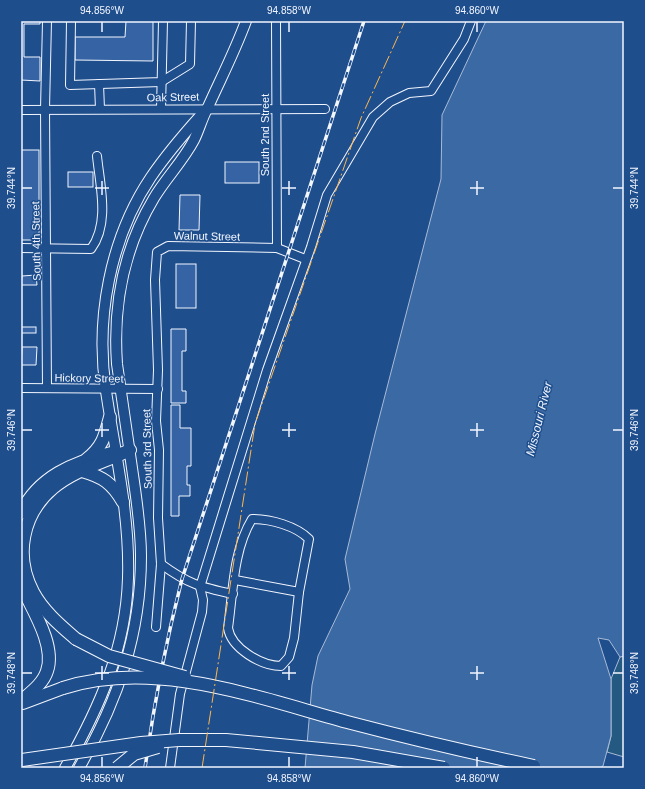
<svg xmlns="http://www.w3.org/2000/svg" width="645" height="789" font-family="Helvetica,sans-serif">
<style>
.green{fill:#245a82;stroke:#a8bbd7}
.water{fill:#3b69a3;stroke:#a8bbd7}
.building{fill:#3563a3;stroke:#f2f6ff}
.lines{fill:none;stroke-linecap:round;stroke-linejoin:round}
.minor-casing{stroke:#f2f6ff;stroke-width:10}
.major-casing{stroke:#f2f6ff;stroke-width:12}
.highway-casing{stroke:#f2f6ff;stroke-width:14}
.minor{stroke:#1f4e8c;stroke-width:8}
.major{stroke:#1f4e8c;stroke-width:10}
.highway{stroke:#1f4e8c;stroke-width:12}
.rail-casing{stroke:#f2f6ff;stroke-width:3.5}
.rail{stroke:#1f4e8c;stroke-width:2;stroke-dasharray:6;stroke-linecap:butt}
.highway-bridge-casing{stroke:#f2f6ff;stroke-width:14;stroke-linecap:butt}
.highway-bridge{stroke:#1f4e8c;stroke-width:12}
.power{stroke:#ffb74d;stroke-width:1;stroke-dasharray:14 3 2 3;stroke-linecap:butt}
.ticks{fill:none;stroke:#f2f6ff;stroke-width:1.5}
.labels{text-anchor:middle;stroke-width:3;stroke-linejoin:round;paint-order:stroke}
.street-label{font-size:11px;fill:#f2f6ff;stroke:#1f4e8c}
.water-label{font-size:12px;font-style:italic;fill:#f2f6ff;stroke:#1f4e8c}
.neatline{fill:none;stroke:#f2f6ff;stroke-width:1.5}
.ticks-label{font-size:10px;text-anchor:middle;fill:#f2f6ff}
</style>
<rect width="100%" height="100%" fill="#1f4e8c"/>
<!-- green -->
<path class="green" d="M 624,656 L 624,757 L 607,752 L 611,736 L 611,679 L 620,657 Z"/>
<!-- water -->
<path class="water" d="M 486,21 L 624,21 L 624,656 L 620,657 L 609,640 L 598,638 L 611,679 L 611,736 L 603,766 L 600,768 L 305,768 L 312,685 L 318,656 L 350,589 L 345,559 L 375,434 L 441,179 L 442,115 Z"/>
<!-- building -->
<g class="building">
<path d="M 21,21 L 40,21 L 40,24 L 24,24 L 24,57 L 40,57 L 40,81 L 21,80 Z"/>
<path d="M 126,21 L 153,21 L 153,61 L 75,60 L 75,37 L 125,37 Z"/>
<rect x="21" y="150" width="18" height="90"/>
<rect x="225" y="162" width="34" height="21"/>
<rect x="68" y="172" width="25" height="15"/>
<path d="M 180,195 L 200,195 L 199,230 L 179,230 Z"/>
<rect x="176" y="264" width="20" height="44"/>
<path d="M 36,275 L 37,285 L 21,285 L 22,276 Z"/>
<rect x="21" y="327" width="15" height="6"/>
<path d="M 171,329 L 186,329 L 186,351 L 182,351 L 182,391 L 186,391 L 186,403 L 171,403 Z"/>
<path d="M 22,347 L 37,347 L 36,365 L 21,365 Z"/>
<path d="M 171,405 L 180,405 L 180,428 L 191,428 L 191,466 L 187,466 L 187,485 L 190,485 L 190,496 L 179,496 L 179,516 L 171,516 Z"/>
</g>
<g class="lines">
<defs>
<g id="minor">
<path d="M 47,21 L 45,109 L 47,388"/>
<path d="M 71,21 L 70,85 L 161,82 L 190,64 L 191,21"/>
<path d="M 276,21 L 277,248"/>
<path d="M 99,84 L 100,109"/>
<path d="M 161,109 L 163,21"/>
<path d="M 21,110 L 325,109"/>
<path d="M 21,248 L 91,249 C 110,223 100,186 97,156"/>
<path d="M 21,388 L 158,389"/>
<path d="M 252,519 C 271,519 296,526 309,539 L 299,592 L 294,638 L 289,657 L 281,666 C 261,666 231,648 228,628 C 233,593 233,550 252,519 Z"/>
<path d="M 161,564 C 188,584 200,587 233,594"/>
<path d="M 235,580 L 299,592"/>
<path d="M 156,627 L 161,564 L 158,518 L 159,450 L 156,421 L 158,370 L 155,280 L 157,252 L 168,246 L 277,248 L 305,259"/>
<path d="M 170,768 L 180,694 L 202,612 L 203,600 L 200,587 L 267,370 L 311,247 L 327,195 L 373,117 L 390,102 L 409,93 L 431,91 L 464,39 L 471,21"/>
</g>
<g id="major">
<path d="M 65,768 C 99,708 126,649 128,578 C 130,515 115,453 106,391 C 95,319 110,238 151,177 C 166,155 183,135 201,115"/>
<path d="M 79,768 C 118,701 141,634 141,556 C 141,529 137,502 133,475 C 128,438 122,401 117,364 C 113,306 124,248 154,198 C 166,178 183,161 194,140 C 199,130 202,118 208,107 C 221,78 235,51 246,21"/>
</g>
<g id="highway">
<path d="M 87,459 C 103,446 105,436 110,417"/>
<path d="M 82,471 C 103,477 112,483 123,502"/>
<path d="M 21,513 C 38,477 74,462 111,453"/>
<path d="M 21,585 C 32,609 56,645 47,671 C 43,684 30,693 21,701"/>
<path d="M 76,639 C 61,626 43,611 33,592 C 14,556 22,514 53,488 C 74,470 105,462 130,450"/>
<path d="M 23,703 L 63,688"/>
</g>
</defs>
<!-- minor casing -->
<use href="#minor" class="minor-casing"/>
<!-- major casing -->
<use href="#major" class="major-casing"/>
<!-- highway casing -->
<use href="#highway" class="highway-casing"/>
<!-- minor -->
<use href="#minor" class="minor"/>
<!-- major -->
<use href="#major" class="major"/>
<!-- highway -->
<use href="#highway" class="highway"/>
<defs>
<path id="rail" d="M 145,768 C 154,704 166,641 182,579 L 364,21"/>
</defs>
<!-- rail casing -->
<use href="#rail" class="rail-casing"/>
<!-- rail -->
<use href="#rail" class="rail"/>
<defs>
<g id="highway-bridge">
<path d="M 76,639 L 109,656 L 185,677"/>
<path d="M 63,688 C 156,658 261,699 351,723 C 412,739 472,753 534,766"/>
<path d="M 22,760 L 141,743 L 179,740 L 226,740 L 353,752 L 444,768"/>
<path d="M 117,768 L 134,754 L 158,747"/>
</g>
</defs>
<!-- highway-bridge casing -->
<use href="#highway-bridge" class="highway-bridge-casing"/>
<!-- highway-bridge -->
<use href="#highway-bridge" class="highway-bridge"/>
<!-- power -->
<path class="power" d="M 202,768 L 255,424 L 361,118 L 405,21"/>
</g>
<!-- ticks -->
<path class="ticks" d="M 102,22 L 102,32M 289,22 L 289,32M 477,22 L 477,32M 102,181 L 102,195M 289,181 L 289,195M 477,181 L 477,195M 22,188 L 32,188M 95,188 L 109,188M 282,188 L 296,188M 470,188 L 484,188M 613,188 L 623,188M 102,423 L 102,437M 289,423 L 289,437M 477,423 L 477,437M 22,430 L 32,430M 95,430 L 109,430M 282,430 L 296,430M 470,430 L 484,430M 613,430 L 623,430M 102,666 L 102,680M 289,666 L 289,680M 477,666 L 477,680M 22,673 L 32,673M 95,673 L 109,673M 282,673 L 296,673M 470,673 L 484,673M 613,673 L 623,673M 102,757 L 102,767M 289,757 L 289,767M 477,757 L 477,767"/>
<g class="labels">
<!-- street labels -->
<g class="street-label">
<text transform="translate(173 97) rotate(-1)" y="4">Oak Street</text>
<text transform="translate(265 135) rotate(-90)" y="4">South 2nd Street</text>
<text transform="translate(207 236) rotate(1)" y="4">Walnut Street</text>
<text transform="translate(36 241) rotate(-91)" y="4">South 4th Street</text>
<text transform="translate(89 378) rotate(1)" y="4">Hickory Street</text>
<text transform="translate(147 449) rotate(-91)" y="4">South 3rd Street</text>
</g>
<!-- water labels -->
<g class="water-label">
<text transform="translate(539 419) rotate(-76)" y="4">Missouri River</text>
</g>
</g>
<!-- border -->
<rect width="645" height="789" fill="none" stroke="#1f4e8c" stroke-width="44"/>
<rect x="22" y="22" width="601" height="745" class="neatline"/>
<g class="ticks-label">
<text x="102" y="14">94.856°W</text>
<text x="289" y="14">94.858°W</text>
<text x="477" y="14">94.860°W</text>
<text transform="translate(634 188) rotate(-90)" y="4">39.744°N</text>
<text transform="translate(11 188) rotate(-90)" y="4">39.744°N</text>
<text transform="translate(634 430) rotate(-90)" y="4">39.746°N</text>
<text transform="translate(11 430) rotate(-90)" y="4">39.746°N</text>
<text transform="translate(634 673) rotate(-90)" y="4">39.748°N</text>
<text transform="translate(11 673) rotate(-90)" y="4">39.748°N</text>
<text x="102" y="782">94.856°W</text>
<text x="289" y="782">94.858°W</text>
<text x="477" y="782">94.860°W</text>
</g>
</svg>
